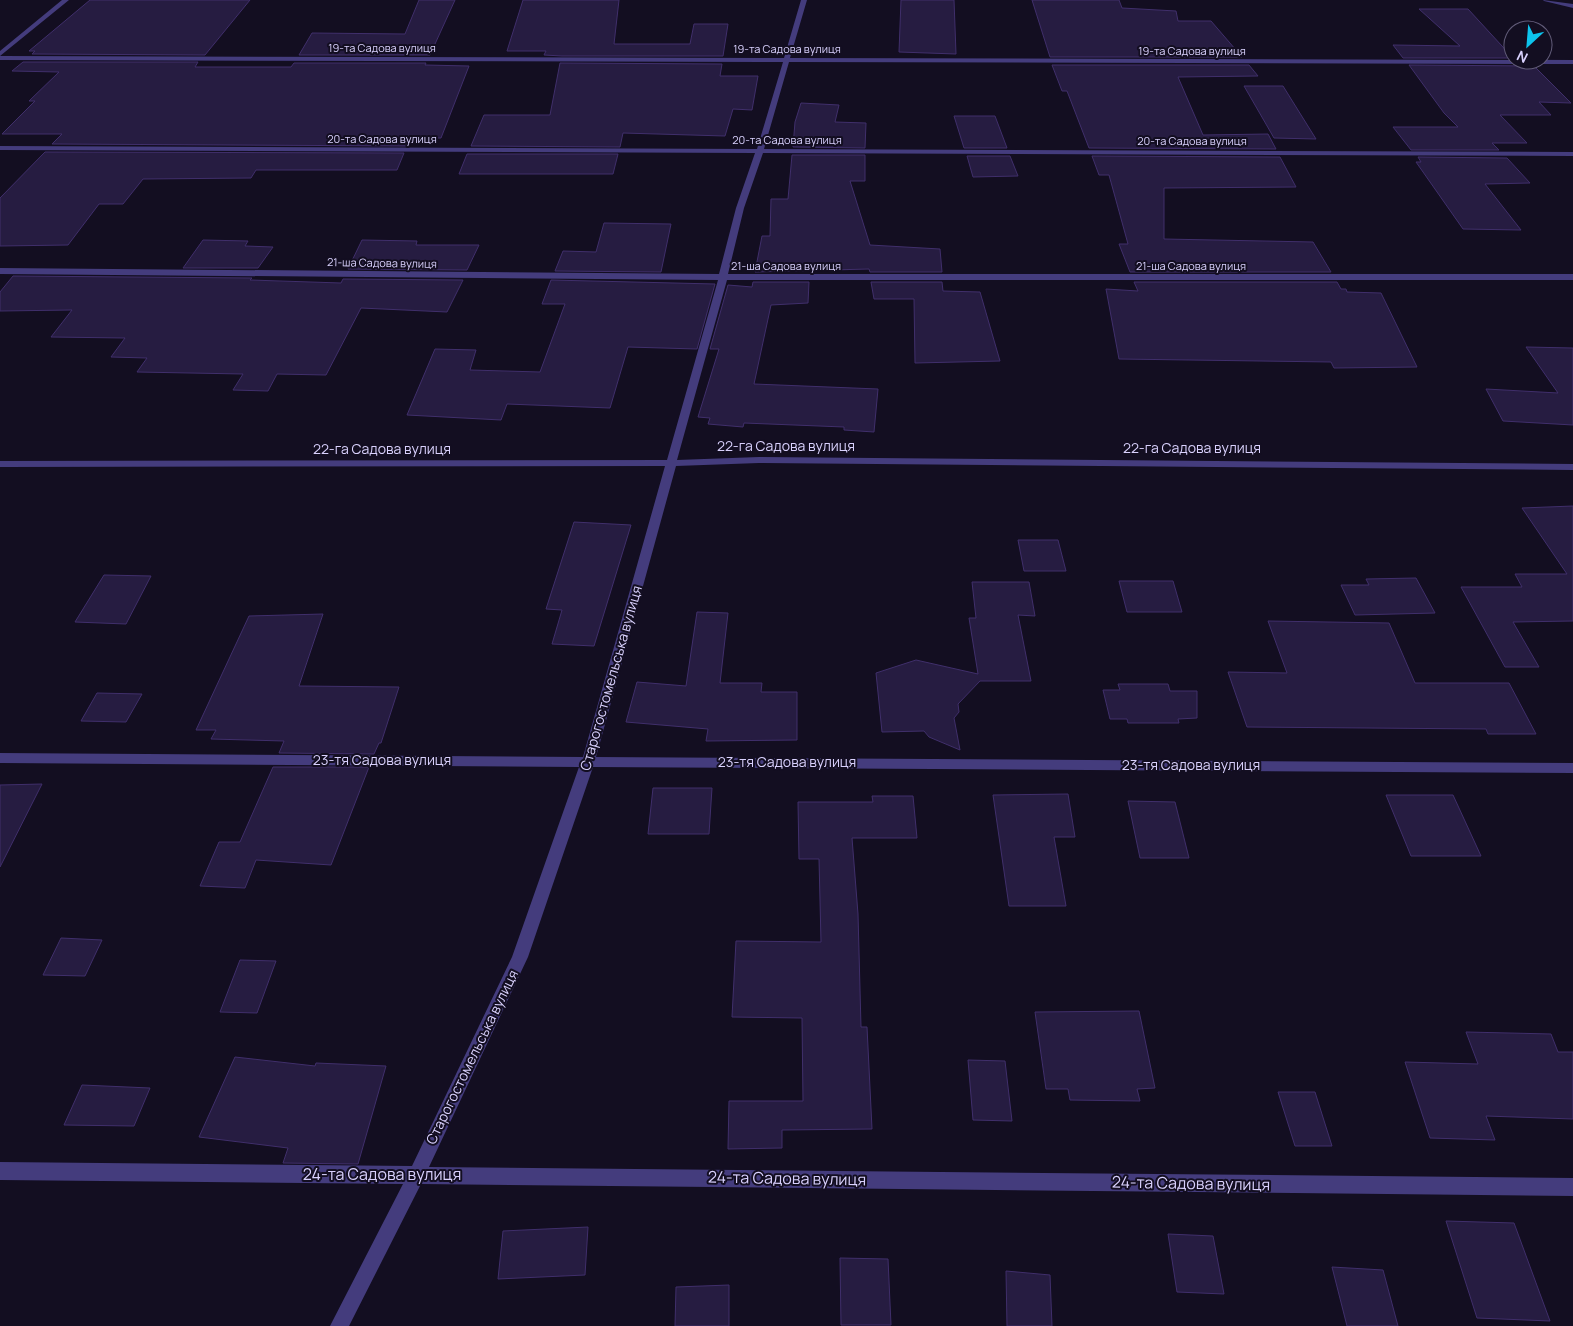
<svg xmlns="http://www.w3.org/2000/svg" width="1573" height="1326" font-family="Manrope,sans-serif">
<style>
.building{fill:#261c41;stroke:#402f6b}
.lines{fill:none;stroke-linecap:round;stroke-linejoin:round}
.minor{fill:#443c7d;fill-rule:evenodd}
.labels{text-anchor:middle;stroke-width:4;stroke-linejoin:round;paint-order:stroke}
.far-street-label{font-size:11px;fill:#d9d1fd;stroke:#130e21}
.street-label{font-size:14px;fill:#d9d1fd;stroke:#130e21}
.near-street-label{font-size:16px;fill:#d9d1fd;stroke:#130e21}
</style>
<rect width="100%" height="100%" fill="#130e21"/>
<!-- building -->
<g class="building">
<path d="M 90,0 L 250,0 L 205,55 L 32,54 L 35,51 L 29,51 Z"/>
<path d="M 419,0 L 455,0 L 430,55 L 299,55 L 312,33 L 405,34 Z"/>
<path d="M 523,0 L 619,0 L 614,44 L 690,44 L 694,24 L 728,24 L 723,56 L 562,56 L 544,55 L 546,51 L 507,51 Z"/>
<path d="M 901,0 L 954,0 L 956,54 L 899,52 Z"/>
<path d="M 1032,0 L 1119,0 L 1122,8 L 1176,11 L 1178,21 L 1211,21 L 1242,57 L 1050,57 Z"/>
<path d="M 1419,9 L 1468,9 L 1513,58 L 1403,58 L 1393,45 L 1460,46 Z"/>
<path d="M 23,62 L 198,62 L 195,67 L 291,67 L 294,63 L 426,63 L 425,65 L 469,66 L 441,138 L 410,138 L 407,146 L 52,144 L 62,134 L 2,134 L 35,101 L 29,101 L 59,72 L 12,71 Z"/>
<path d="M 560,63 L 722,64 L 720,76 L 758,76 L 752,110 L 733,109 L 725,136 L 623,133 L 620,147 L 471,146 L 484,115 L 550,115 Z"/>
<path d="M 1052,65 L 1249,65 L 1258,76 L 1178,77 L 1203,135 L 1268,134 L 1276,149 L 1089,148 L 1067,91 L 1062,91 Z"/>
<path d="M 1409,65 L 1534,66 L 1571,103 L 1539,102 L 1551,115 L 1500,115 L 1527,143 L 1492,143 L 1499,150 L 1411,150 L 1393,127 L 1458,127 L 1444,113 Z"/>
<path d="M 1244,86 L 1283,86 L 1316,139 L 1274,138 Z"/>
<path d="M 801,103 L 839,105 L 835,122 L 866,123 L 865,148 L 793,147 L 795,122 Z"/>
<path d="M 954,116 L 995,116 L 1007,148 L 964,148 Z"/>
<path d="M 45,152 L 404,153 L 397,170 L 256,170 L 251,178 L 143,179 L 123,204 L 99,204 L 68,245 L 0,246 L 0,198 Z"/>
<path d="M 467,154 L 618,154 L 613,174 L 459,174 Z"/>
<path d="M 792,155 L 865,155 L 865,181 L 850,181 L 870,245 L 940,249 L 942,272 L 870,272 L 869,269 L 755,272 L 762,236 L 770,236 L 771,199 L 788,199 Z"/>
<path d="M 967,156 L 1010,156 L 1018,176 L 973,177 Z"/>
<path d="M 1092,156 L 1280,157 L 1296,187 L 1164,188 L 1164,239 L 1313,242 L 1331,272 L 1130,272 L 1119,244 L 1128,244 L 1109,175 L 1099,175 Z"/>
<path d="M 1418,157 L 1507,158 L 1530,183 L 1485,184 L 1521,230 L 1463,229 L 1416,162 L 1421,162 Z"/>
<path d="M 604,223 L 671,224 L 661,272 L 555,271 L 563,251 L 596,252 Z"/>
<path d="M 203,240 L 248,241 L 245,246 L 273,247 L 258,268 L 183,268 Z"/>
<path d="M 362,240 L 417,241 L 416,245 L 479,245 L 467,270 L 348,269 Z"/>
<path d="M 13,276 L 252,278 L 250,280 L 341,283 L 343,279 L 463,280 L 447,312 L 361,308 L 326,375 L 277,374 L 268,391 L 233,390 L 243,374 L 137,372 L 147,358 L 111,357 L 125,338 L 51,337 L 72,310 L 0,311 L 0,292 Z"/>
<path d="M 551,280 L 715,284 L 697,349 L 628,347 L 610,408 L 507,404 L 501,420 L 407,415 L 435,349 L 476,350 L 470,370 L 540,372 L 565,304 L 542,304 Z"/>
<path d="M 753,282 L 809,282 L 808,303 L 771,305 L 754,384 L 878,389 L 874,432 L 844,430 L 844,427 L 744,423 L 743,427 L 708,424 L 710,418 L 698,417 L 719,349 L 710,349 L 728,285 L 752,287 Z"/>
<path d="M 871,282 L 942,282 L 943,291 L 980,292 L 1000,361 L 915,363 L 914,299 L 874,299 Z"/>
<path d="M 1134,282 L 1337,282 L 1341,289 L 1346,289 L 1347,292 L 1381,293 L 1417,367 L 1334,368 L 1331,362 L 1119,359 L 1106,289 L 1138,291 Z"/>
<path d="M 1526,347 L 1573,348 L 1573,425 L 1503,421 L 1486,389 L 1558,393 Z"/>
<path d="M 1573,506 L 1573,621 L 1513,622 L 1539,667 L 1505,667 L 1461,587 L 1522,587 L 1515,574 L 1567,574 L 1522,508 Z"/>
<path d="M 574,522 L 631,525 L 594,646 L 552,644 L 562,610 L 546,609 Z"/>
<path d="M 1018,540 L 1058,540 L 1066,571 L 1024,571 Z"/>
<path d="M 104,575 L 151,576 L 126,624 L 75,622 Z"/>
<path d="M 1416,578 L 1435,613 L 1355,615 L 1341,585 L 1369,585 L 1366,579 Z"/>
<path d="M 1119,581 L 1173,581 L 1182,612 L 1127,612 Z"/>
<path d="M 972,582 L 1029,582 L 1035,616 L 1018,615 L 1031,681 L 980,681 L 958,704 L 959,712 L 954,718 L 960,750 L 929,737 L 924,731 L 882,732 L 876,673 L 916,660 L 978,674 L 969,618 L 976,618 Z"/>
<path d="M 697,612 L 728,613 L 720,683 L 762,683 L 761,692 L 797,692 L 797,740 L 706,741 L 708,729 L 626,722 L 637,682 L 686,686 Z"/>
<path d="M 323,614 L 299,686 L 399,687 L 381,743 L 379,743 L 374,754 L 279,753 L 284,741 L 211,739 L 216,730 L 196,730 L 249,616 Z"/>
<path d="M 1268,621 L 1389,623 L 1415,683 L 1509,683 L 1536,734 L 1488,734 L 1486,729 L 1247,727 L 1228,672 L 1287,673 Z"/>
<path d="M 1118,684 L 1168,684 L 1170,691 L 1197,691 L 1197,718 L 1178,719 L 1179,723 L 1128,723 L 1127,719 L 1110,719 L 1103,690 L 1120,690 Z"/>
<path d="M 97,693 L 142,694 L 126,722 L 81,721 Z"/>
<path d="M 273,767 L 369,767 L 331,865 L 256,860 L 245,888 L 200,886 L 219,842 L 240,842 Z"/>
<path d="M 42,784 L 0,867 L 0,785 Z"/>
<path d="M 653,788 L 712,788 L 709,834 L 648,834 Z"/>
<path d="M 1068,794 L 1075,837 L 1054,837 L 1066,906 L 1009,906 L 993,795 Z"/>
<path d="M 1386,795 L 1453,795 L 1481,856 L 1411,856 Z"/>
<path d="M 872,796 L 913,796 L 917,838 L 852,838 L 858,914 L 861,1027 L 867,1027 L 872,1129 L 782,1130 L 782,1148 L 728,1149 L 729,1101 L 803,1101 L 802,1018 L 732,1017 L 736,941 L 821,942 L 819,859 L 799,859 L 798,802 L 873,802 Z"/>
<path d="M 1128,801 L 1175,802 L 1189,858 L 1140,858 Z"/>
<path d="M 61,938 L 102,940 L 85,976 L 43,975 Z"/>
<path d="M 240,960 L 276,961 L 257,1013 L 220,1012 Z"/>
<path d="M 1139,1011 L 1155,1088 L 1137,1089 L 1140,1101 L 1070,1100 L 1068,1089 L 1046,1089 L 1035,1012 Z"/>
<path d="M 1466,1032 L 1551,1034 L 1558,1052 L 1573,1052 L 1573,1119 L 1486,1116 L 1495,1140 L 1430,1138 L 1405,1062 L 1478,1064 Z"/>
<path d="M 235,1057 L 315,1066 L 316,1063 L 386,1066 L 358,1164 L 283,1163 L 288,1148 L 199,1137 Z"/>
<path d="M 968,1060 L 1005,1061 L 1012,1121 L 973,1120 Z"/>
<path d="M 82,1085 L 150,1088 L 134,1126 L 64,1125 Z"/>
<path d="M 1278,1092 L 1315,1092 L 1332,1146 L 1295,1146 Z"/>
<path d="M 1446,1221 L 1514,1223 L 1550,1321 L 1477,1318 Z"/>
<path d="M 588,1227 L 585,1275 L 498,1279 L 503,1231 Z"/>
<path d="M 1168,1234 L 1213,1236 L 1224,1294 L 1177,1292 Z"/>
<path d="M 840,1258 L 888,1259 L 891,1325 L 841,1325 Z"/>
<path d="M 1332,1267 L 1383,1270 L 1398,1326 L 1347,1326 Z"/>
<path d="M 1006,1271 L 1050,1275 L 1052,1326 L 1007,1326 Z"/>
<path d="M 729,1285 L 729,1326 L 675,1326 L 676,1287 Z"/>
</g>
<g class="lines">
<!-- minor -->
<g class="minor">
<path d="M 62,0 L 69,0 L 0,56 L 784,58 L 801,0 L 807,0 L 790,58 L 1573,60 L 1573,64 L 789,62 L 764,149 L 1573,152 L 1573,156 L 763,153 L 744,208 L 728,274 L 1573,274 L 1573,280 L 727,280 L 677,460 L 759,457 L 1573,464 L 1573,470 L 759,463 L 676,466 L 596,757 L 1573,763 L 1573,773 L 593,767 L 528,957 L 429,1167 L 1573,1178 L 1573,1196 L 421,1184 L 349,1326 L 330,1326 L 403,1184 L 0,1180 L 0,1162 L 412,1166 L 512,957 L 579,767 L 0,763 L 0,753 L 583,757 L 665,466 L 0,467 L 0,461 L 667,460 L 718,280 L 0,274 L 0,268 L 719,274 L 736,208 L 755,153 L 0,150 L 0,146 L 757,149 L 783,62 L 0,60 L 0,51 Z"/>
<path d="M 1543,0 L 1573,4 L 1573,8 L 1544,1 Z"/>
</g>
</g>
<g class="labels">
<!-- far-street labels -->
<g class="far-street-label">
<text x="382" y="52">19-та Садова вулиця</text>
<text x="787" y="53">19-та Садова вулиця</text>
<text x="1192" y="55">19-та Садова вулиця</text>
<text x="382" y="143">20-та Садова вулиця</text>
<text x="787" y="144">20-та Садова вулиця</text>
<text x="1192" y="145">20-та Садова вулиця</text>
<text transform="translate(382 263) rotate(1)" y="4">21-ша Садова вулиця</text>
<text x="786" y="270">21-ша Садова вулиця</text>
<text x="1191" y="270">21-ша Садова вулиця</text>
</g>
<!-- street labels -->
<g class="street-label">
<text x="786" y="451">22-га Садова вулиця</text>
<text x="1192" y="453">22-га Садова вулиця</text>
<text x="382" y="454">22-га Садова вулиця</text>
<text transform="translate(611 678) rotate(-74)" y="5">Старогостомельська вулиця</text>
<text x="382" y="765">23-тя Садова вулиця</text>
<text x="787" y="767">23-тя Садова вулиця</text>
<text x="1191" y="770">23-тя Садова вулиця</text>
<text transform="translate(472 1057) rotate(-64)" y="5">Старогостомельська вулиця</text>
</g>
<!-- near-street labels -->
<g class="near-street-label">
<text x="382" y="1180">24-та Садова вулиця</text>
<text transform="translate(787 1178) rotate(1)" y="6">24-та Садова вулиця</text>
<text transform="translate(1191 1183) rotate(1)" y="6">24-та Садова вулиця</text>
</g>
</g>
<!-- north arrow -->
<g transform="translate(1528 45) rotate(206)"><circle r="24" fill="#130e21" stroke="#625c79"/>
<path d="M0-4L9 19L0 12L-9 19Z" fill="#0dc4ed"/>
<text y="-8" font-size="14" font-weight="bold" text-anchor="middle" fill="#d9d1fd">N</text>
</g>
</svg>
